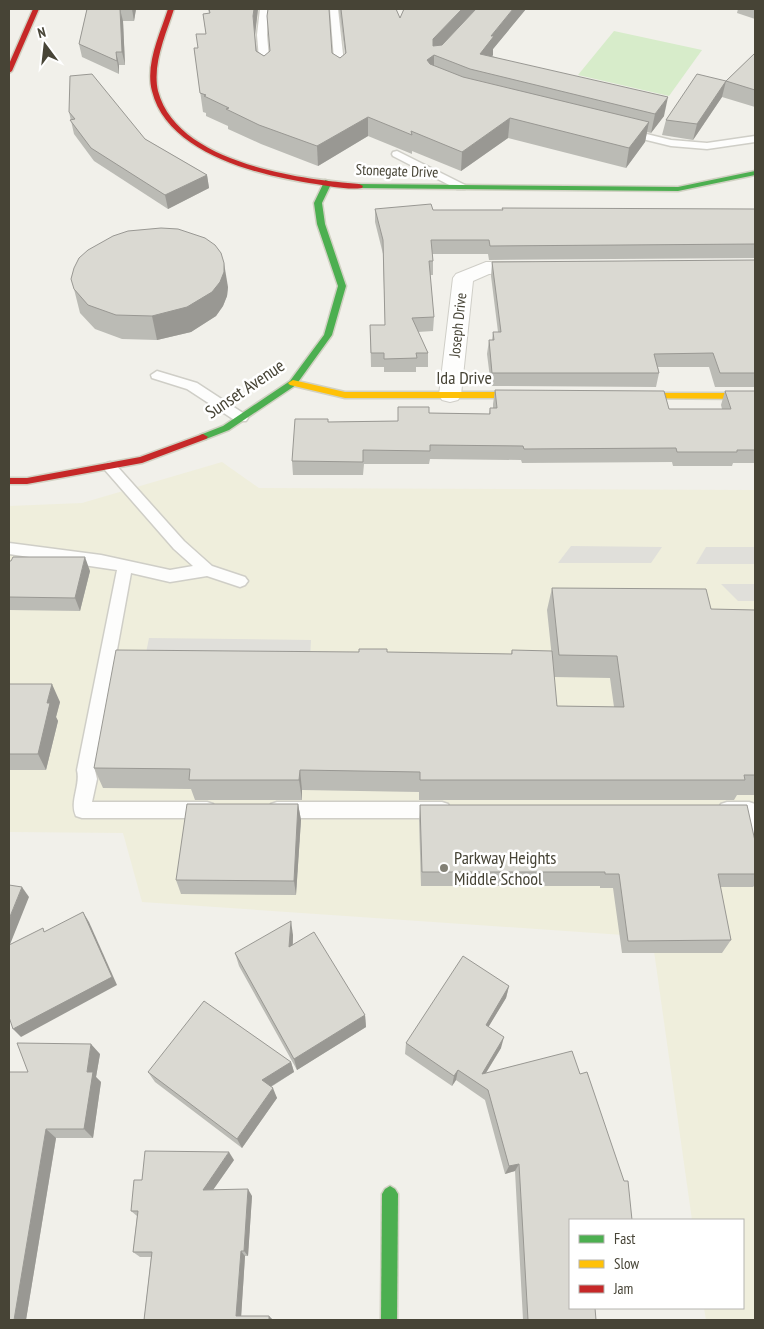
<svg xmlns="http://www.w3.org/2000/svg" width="764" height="1329" font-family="'PT Sans Narrow',sans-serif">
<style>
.education{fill:#efeedc}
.green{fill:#d7ecca}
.parking{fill:#e0dfda}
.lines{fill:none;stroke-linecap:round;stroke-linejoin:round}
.lane-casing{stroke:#cfcec7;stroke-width:3}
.street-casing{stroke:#cfcec7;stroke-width:2}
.fast-casing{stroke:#d1d1c3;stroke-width:3}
.slow-casing{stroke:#d1d1c3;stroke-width:3}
.jam-casing{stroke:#d1d1c3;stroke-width:3}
.lane{fill:#fdfdfc;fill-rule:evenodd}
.street{fill:#fdfdfc;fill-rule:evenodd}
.fast{fill:#4caf50;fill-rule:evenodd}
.slow{fill:#ffc107;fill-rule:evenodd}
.jam{fill:#c62828;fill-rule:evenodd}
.wall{fill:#bbbbb5}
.shaded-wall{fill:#999893}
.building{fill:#dad9d2;stroke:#999893}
.poi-dot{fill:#828075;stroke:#fff;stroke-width:2}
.labels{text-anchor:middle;stroke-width:5;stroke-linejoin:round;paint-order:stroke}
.far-street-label{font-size:15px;fill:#474436;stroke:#fff}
.street-label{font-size:18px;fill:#474436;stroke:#fff}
.poi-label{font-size:18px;fill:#474436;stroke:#fff;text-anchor:start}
</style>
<rect width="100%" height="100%" fill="#f1f0ea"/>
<!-- education -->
<path class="education" d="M 222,462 L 259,488 L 755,490 L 755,1320 L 706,1320 L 704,1308 L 743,1308 L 743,1220 L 692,1220 L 652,937 L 142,902 L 123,833 L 9,832 L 9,506 L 82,503 Z"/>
<!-- green -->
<path class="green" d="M 614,31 L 702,50 L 669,96 L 578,75 Z"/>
<!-- parking -->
<g class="parking">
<path d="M 571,546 L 662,547 L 651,563 L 558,563 Z"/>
<path d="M 706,547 L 755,547 L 755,564 L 696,564 Z"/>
<path d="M 721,584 L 755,584 L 755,601 L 738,601 Z"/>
<path d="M 149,638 L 311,640 L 310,660 L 145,658 Z"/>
</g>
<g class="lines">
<defs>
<g id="lane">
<path d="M 260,9 L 268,9 L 267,35 L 270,70 L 265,73 L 260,70 L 257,35 Z"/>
<path d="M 330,9 L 338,9 L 345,72 L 340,75 L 335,72 Z"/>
<path d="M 626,129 L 671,140 L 707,143 L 755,136 L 755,142 L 707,149 L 671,146 L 622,134 L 622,130 Z"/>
<path d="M 397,151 L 465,185 L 466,187 L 465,189 L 457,189 L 393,156 L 392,154 L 393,152 Z"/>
<path d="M 157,371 L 197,383 L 246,415 L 248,418 L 246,421 L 236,421 L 187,389 L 152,378 L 151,375 Z"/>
<path d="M 110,462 L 115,464 L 184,541 L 212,566 L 245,577 L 248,581 L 245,585 L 240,587 L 207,576 L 170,582 L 131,573 L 95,770 L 97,779 L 92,802 L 207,802 L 213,804 L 216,810 L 213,816 L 207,818 L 82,818 L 76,816 C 69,802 81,785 77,770 L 117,570 L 9,554 L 9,543 L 101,555 L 170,570 L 193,566 L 174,549 L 105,470 L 103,467 L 105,464 Z"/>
<path d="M 277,802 L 442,802 L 448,804 L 451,810 L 448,816 L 442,818 L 277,818 L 271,816 L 268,810 L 271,804 Z"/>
<path d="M 727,802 L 749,802 L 755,804 L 755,843 L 749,841 L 742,818 L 727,818 L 721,816 L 718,810 L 721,804 Z"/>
</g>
<path id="street" d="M 486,262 L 529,262 L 536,264 L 539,268 L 536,272 L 489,274 L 473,281 L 461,395 L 458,400 L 450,402 L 442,400 L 439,395 L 453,278 L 456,274 Z"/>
<g id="fast">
<path d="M 755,171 L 755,175 L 678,191 L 359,188 L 355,186 L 359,184 L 678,187 Z"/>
<path d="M 325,180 L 332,182 L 322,203 L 325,224 L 346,286 L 332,335 L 296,385 L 229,430 L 206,439 L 200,439 L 200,435 L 223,426 L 290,381 L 324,335 L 338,286 L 317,224 L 314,203 Z"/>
<path d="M 390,1186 L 395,1189 L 398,1194 L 397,1320 L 381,1320 L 382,1194 L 385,1189 Z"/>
</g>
<g id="slow">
<path d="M 293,380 L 345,392 L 530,392 L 535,395 L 530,398 L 345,398 L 290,385 L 288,383 Z"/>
<path d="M 628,393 L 755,393 L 755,399 L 625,398 L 625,394 Z"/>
</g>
<g id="jam">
<path d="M 33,9 L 39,9 L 12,71 L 9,73 L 9,64 Z"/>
<path d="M 168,9 L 174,9 C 166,34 152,64 158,91 C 177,163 298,179 359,184 L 363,186 L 362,188 C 347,190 330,186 316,184 C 261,176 167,154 152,91 C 145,64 160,34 168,9 Z"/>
<path d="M 203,434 L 208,437 L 206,439 L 142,463 L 27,484 L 9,484 L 9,478 L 27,478 L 140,457 Z"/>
</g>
</defs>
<!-- lane casing -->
<use href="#lane" class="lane-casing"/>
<!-- street casing -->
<use href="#street" class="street-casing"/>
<!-- fast casing -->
<use href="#fast" class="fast-casing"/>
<!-- slow casing -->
<use href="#slow" class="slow-casing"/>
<!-- jam casing -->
<use href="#jam" class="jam-casing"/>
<!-- lane -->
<use href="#lane" class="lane"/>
<!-- street -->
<use href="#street" class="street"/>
<!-- fast -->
<use href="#fast" class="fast"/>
<!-- slow -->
<use href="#slow" class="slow"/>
<!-- jam -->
<use href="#jam" class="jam"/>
</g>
<!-- wall -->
<g class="wall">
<path d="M 87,9 L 136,9 L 134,21 L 123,21 L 125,65 L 119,65 L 119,74 L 82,57 L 79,44 Z"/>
<path d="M 208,9 L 258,9 L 255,35 L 257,51 L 264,56 L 332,53 L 340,58 L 345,54 L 339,9 L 396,9 L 400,18 L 404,9 L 526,9 L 493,49 L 493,55 L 492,56 L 664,116 L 651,133 L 647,132 L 645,142 L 626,168 L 508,138 L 461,171 L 412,151 L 412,154 L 368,136 L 318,166 L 261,144 L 228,129 L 228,126 L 206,116 L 206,113 L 203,112 L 194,48 L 198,48 L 206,34 L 203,14 L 209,13 Z"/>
<path d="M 738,9 L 755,9 L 755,19 L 737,13 Z"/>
<path d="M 755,53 L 755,107 L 722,97 L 693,140 L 662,135 L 666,120 L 726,81 Z"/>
<path d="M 69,112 L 145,139 L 207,175 L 209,188 L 168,209 L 94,161 L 74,134 Z"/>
<path d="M 375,209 L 433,210 L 755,209 L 755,258 L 489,260 L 488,254 L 432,254 L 433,261 L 433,275 L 430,275 L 434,317 L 433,331 L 418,332 L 428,353 L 428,367 L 416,367 L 416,372 L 384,372 L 384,367 L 371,367 L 370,325 L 385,325 L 383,254 L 375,222 Z"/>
<path d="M 755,260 L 755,387 L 715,387 L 709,367 L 658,367 L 659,373 L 656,387 L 491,386 L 487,354 L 489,340 L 492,340 L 493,332 L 498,332 L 491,276 L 492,262 Z"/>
<path d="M 228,287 L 227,296 L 223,306 L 216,316 L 191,332 L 157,340 L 122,339 L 95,329 L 80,313 L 74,289 Z"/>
<path d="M 495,390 L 669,409 L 722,409 L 721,405 L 725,391 L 755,391 L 755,463 L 733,463 L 732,466 L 673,466 L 672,462 L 522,463 L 521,460 L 430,459 L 429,464 L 364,464 L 363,475 L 293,475 L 292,461 L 328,422 L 398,421 L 398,407 L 429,413 L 489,414 L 490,408 L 493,408 L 493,404 Z"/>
<path d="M 9,561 L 90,571 L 80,611 L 9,610 Z"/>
<path d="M 552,588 L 711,609 L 755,610 L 755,795 L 737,795 L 734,800 L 419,800 L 419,792 L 302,790 L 302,800 L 195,800 L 191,789 L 103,788 L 94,768 L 387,652 L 511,654 L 512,650 L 557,706 L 614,707 L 610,678 L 554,677 L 547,610 Z"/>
<path d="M 9,684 L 60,702 L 56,717 L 58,721 L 46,770 L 9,770 Z"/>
<path d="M 298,804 L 301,820 L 296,895 L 181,894 L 176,880 Z"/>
<path d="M 420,805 L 755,841 L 755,885 L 753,887 L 720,887 L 731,940 L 722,953 L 622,953 L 613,888 L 600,888 L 600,886 L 421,886 L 419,820 Z"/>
<path d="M 293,935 L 293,945 L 365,1015 L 366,1027 L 297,1070 L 239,966 L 235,953 Z"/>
<path d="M 509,986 L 506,998 L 488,1027 L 501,1048 L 486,1073 L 570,1220 L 596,1320 L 523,1320 L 515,1171 L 505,1174 L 485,1100 L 456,1080 L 452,1086 L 405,1054 L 406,1043 Z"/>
<path d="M 100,1054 L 96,1077 L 101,1082 L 93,1138 L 56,1138 L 26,1320 L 9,1320 L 28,1072 Z"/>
<path d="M 291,1062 L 294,1072 L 271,1087 L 277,1098 L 242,1148 L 155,1082 L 148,1072 Z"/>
<path d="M 234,1160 L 213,1190 L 252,1196 L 248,1256 L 245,1256 L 241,1316 L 269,1316 L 272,1319 L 144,1320 L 151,1257 L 140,1257 L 133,1252 L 137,1216 L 131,1211 L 142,1180 Z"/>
</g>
<!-- shaded-wall -->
<g class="shaded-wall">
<path d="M 120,9 L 123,21 L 125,65 L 122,52 Z"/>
<path d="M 132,9 L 136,9 L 134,21 Z"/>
<path d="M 254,9 L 258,9 L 255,35 L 253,16 Z"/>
<path d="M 462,9 L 478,9 L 434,56 L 434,74 L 427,60 L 433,39 Z"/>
<path d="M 513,9 L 526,9 L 493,49 L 493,55 L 480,72 L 480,54 L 491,36 Z"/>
<path d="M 116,52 L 119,65 L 119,74 L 117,61 Z"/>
<path d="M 726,81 L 722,97 L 693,140 L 697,124 Z"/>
<path d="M 668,97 L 664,116 L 651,133 L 655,114 Z"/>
<path d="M 368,117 L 368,136 L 318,166 L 317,146 Z"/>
<path d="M 510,118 L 508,138 L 461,171 L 462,152 Z"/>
<path d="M 649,122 L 645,142 L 626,168 L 629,148 Z"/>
<path d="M 207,175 L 209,188 L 168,209 L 165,195 Z"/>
<path d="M 224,263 L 228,287 L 227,296 L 223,306 L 216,316 L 191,332 L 157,340 L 152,316 Z"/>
<path d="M 85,557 L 90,571 L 80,611 L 75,598 Z"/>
<path d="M 52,684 L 60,702 L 56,717 L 58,721 L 46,770 L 38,754 L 47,703 Z"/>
<path d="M 300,770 L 302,790 L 302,800 L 299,780 Z"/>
<path d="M 298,804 L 301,820 L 296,895 L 294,881 Z"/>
<path d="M 22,887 L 29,897 L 9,947 L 9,919 Z"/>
<path d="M 83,912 L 89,922 L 117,985 L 21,1037 L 13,1029 Z"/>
<path d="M 291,921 L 293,935 L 292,960 L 289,947 Z"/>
<path d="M 509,986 L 506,998 L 483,1036 L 486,1025 Z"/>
<path d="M 365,1015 L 366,1027 L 297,1070 L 294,1059 Z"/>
<path d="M 504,1037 L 501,1048 L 479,1084 L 482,1074 Z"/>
<path d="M 91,1044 L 100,1054 L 96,1077 L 101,1082 L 93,1138 L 84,1129 L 87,1072 Z"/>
<path d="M 291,1062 L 294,1072 L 265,1090 L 262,1080 Z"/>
<path d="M 458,1070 L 456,1080 L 452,1086 L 454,1076 Z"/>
<path d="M 273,1088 L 277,1098 L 242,1148 L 237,1139 Z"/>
<path d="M 46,1129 L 56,1138 L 26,1320 L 14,1320 Z"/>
<path d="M 229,1152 L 234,1160 L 208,1197 L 203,1190 Z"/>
<path d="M 519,1164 L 515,1171 L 505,1174 L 509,1166 Z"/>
<path d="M 248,1189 L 252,1196 L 248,1256 L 244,1251 Z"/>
<path d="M 241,1251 L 245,1256 L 241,1319 L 236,1316 Z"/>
<path d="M 269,1316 L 272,1319 L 272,1320 L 269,1320 Z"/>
</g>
<!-- building -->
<g class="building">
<path d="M 87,9 L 120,9 L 122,52 L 116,52 L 117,61 L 79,44 Z"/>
<path d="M 209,9 L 254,9 L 253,16 L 256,51 L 264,56 L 270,51 L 267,16 L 268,9 L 329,9 L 332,53 L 340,58 L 346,53 L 341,9 L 396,9 L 400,18 L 404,9 L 462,9 L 433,39 L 433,46 L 442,45 L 476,9 L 513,9 L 491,36 L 494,36 L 480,54 L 668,97 L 655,114 L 470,69 L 434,55 L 427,60 L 430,64 L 463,77 L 649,122 L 629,148 L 510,118 L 462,152 L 411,131 L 412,135 L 368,117 L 317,146 L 259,125 L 226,109 L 229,108 L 204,96 L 206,95 L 200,93 L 194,48 L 198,48 L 196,34 L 206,34 L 203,14 L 210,13 Z"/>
<path d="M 755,53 L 755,90 L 726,81 L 697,124 L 666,120 L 697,74 L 726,81 Z"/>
<path d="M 92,74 L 145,139 L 207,175 L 165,195 L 91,148 L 70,120 L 75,119 L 69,112 L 70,76 Z"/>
<path d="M 431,204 L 433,210 L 503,210 L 502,208 L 755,209 L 755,244 L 490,246 L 489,240 L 431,240 L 433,261 L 429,261 L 434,317 L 412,318 L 428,353 L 416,353 L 417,358 L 384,359 L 384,353 L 371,353 L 370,325 L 385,325 L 383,240 L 375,209 Z"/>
<path d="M 161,228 L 178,229 L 205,238 L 215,245 L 221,253 L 224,263 L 224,272 L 220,282 L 212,292 L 187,307 L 152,316 L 116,315 L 88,305 L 74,289 L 71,279 L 74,268 L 79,258 L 88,250 L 113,236 L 128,231 Z"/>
<path d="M 755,260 L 755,373 L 720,373 L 713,353 L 654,354 L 659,373 L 492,373 L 489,340 L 494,340 L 493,332 L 501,332 L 492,262 Z"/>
<path d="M 495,390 L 664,391 L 669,409 L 731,409 L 725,391 L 755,391 L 755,450 L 737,450 L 737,452 L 677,452 L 676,448 L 524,449 L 523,446 L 430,445 L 430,451 L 363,450 L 363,462 L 292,461 L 295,419 L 328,419 L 328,422 L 398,421 L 398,407 L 429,407 L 429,413 L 490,414 L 490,408 L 497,408 Z"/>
<path d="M 13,557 L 85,557 L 75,598 L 9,597 L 9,561 L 11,561 Z"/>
<path d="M 552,588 L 706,589 L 711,609 L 755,610 L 755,775 L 744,775 L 745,780 L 420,780 L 420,772 L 300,770 L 299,780 L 189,780 L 190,769 L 94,768 L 116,650 L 359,652 L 359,649 L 387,649 L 387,652 L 512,654 L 512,650 L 552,651 L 557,706 L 624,707 L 617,656 L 559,655 Z"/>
<path d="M 9,684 L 52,684 L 47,703 L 50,703 L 38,754 L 9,754 Z"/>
<path d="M 187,804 L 298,804 L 294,881 L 176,880 Z"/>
<path d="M 420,805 L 747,805 L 755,841 L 755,874 L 718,874 L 731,940 L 628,941 L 619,874 L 605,874 L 605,872 L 422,872 Z"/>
<path d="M 9,885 L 22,887 L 9,919 Z"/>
<path d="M 83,912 L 112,977 L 13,1029 L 9,1017 L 9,945 L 43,928 L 44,932 Z"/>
<path d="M 291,921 L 289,947 L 314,932 L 365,1015 L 294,1059 L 235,953 Z"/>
<path d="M 463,956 L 509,986 L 486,1025 L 504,1037 L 482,1074 L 572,1051 L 580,1074 L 587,1072 L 624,1181 L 628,1181 L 632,1220 L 570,1220 L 570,1308 L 595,1308 L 596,1320 L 528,1320 L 519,1164 L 509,1166 L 488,1090 L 458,1070 L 454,1076 L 406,1043 Z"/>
<path d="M 204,1001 L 291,1062 L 262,1080 L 273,1088 L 237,1139 L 148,1072 Z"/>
<path d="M 17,1043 L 91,1044 L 87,1072 L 93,1072 L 84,1129 L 46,1129 L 14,1320 L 9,1320 L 9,1072 L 28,1072 Z"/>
<path d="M 145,1151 L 229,1152 L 203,1190 L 248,1189 L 244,1251 L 241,1251 L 236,1316 L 269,1316 L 269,1320 L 144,1320 L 152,1252 L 133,1252 L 138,1211 L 131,1211 L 134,1180 L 142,1180 Z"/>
</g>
<!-- markers -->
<circle class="poi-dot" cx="444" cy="868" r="5"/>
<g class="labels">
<!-- far-street labels -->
<g class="far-street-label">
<text transform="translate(397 171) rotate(2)" y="5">Stonegate Drive</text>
<text transform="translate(458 325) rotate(-84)" y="5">Joseph Drive</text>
</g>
<!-- street labels -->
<g class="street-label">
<text x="464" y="384">Ida Drive</text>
<text transform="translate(245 389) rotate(-34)" y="6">Sunset Avenue</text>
</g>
<!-- poi labels -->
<g class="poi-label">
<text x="454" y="864">Parkway Heights<tspan x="454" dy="21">Middle School</tspan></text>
</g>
</g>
<!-- border -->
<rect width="764" height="1329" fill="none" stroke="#474436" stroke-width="20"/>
<!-- legend -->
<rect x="569" y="1219" width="175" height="90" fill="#ffffff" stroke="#b5b4af"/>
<rect x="579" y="1235" width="25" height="8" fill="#4caf50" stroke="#b5b4af"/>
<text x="614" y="1244" font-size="15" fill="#474436">Fast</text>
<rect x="579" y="1260" width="25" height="8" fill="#ffc107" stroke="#b5b4af"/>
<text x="614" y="1269" font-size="15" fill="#474436">Slow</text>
<rect x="579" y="1285" width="25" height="8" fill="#c62828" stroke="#b5b4af"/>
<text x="614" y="1294" font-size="15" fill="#474436">Jam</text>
<!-- north arrow -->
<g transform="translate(45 45) rotate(345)" stroke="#ffffff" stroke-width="4" paint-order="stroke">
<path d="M0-4L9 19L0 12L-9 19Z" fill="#474436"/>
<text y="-8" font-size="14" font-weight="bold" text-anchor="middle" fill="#474436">N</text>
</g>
</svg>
